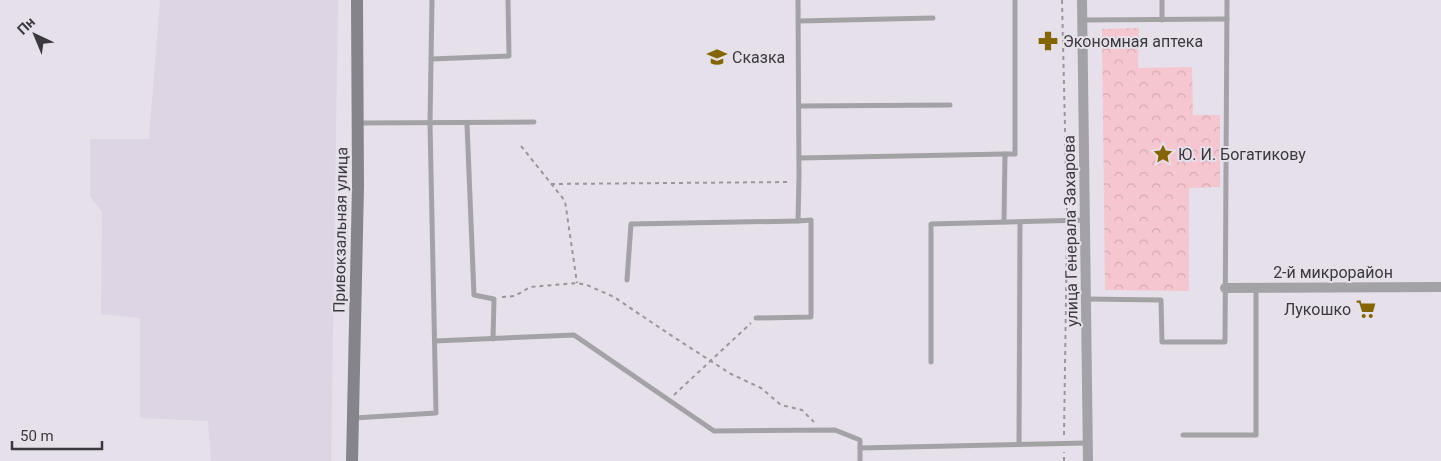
<svg xmlns="http://www.w3.org/2000/svg" width="1441" height="461" font-family="Roboto,sans-serif">
<style>
.built{fill:#ddd4e4}
.park{fill:url(#park-crowns)}
.lines{fill:none;stroke-linecap:round;stroke-linejoin:round}
.path{stroke:#9a969d;stroke-width:2;stroke-dasharray:4 4;stroke-linecap:butt}
.lane{stroke:#a3a3a7;stroke-width:5}
.street{stroke:#a3a3a7;stroke-width:10}
.secondary{stroke:#84848a;stroke-width:12}
.labels{text-anchor:middle;stroke-width:4;stroke-linejoin:round;paint-order:stroke}
.poi-label{font-size:16px;fill:#3b393d;stroke:#e5e0e9;text-anchor:start}
.street-label{font-size:16px;fill:#3b393d;stroke:#e5e0e9}
</style>
<defs>
<pattern id="park-crowns" width="20" height="18" patternUnits="userSpaceOnUse" patternTransform="scale(1.25)"><rect width="20" height="18" fill="#f5c6cf"/><path d="M2 6a3 3 0 1 1 6 0M12 15a3 3 0 1 1 6 0" fill="none" stroke="#d3abb3"/></pattern>
</defs>
<rect width="100%" height="100%" fill="#e5e0e9"/>
<!-- built -->
<path class="built" d="M 160,0 L 338,0 L 331,461 L 211,461 L 208,421 L 140,418 L 140,318 L 101,314 L 102,212 L 90,196 L 90,139 L 149,139 Z"/>
<!-- park -->
<path class="park" d="M 1139,28 L 1138,68 L 1192,67 L 1193,115 L 1220,115 L 1220,187 L 1189,188 L 1189,291 L 1105,290 L 1102,29 Z"/>
<g class="lines">
<!-- path -->
<g class="path">
<path d="M 1062,0 L 1067,213"/>
<path d="M 521,146 L 565,201 L 577,283"/>
<path d="M 551,184 L 791,182"/>
<path d="M 502,297 L 515,296 L 530,287 L 577,283 L 587,285 L 614,297 L 669,334 L 731,374 L 761,388 L 781,405 L 802,410 L 814,422"/>
<path d="M 674,395 L 751,323"/>
<path d="M 1064,435 L 1067,230"/>
<path d="M 1064,461 L 1064,452"/>
</g>
<!-- lane -->
<g class="lane">
<path d="M 1162,0 L 1162,20"/>
<path d="M 1083,20 L 1227,19"/>
<path d="M 799,21 L 933,18"/>
<path d="M 431,59 L 509,56 L 508,0"/>
<path d="M 799,106 L 950,105"/>
<path d="M 359,123 L 534,122"/>
<path d="M 467,124 L 474,295 L 494,299 L 493,339"/>
<path d="M 799,158 L 1005,154"/>
<path d="M 1004,222 L 1005,154 L 1015,154 L 1015,0"/>
<path d="M 627,280 L 631,224 L 798,221"/>
<path d="M 1086,299 L 1161,300 L 1162,342 L 1225,342 L 1227,0"/>
<path d="M 756,318 L 811,317 L 811,220 L 798,221 L 799,177 L 798,0"/>
<path d="M 435,341 L 574,335 L 714,431 L 835,430 L 860,440 L 860,461"/>
<path d="M 931,362 L 931,224 L 1085,220"/>
<path d="M 354,418 L 436,413 L 430,123 L 432,0"/>
<path d="M 1183,435 L 1256,435 L 1256,287"/>
<path d="M 1019,444 L 1020,222"/>
<path d="M 860,448 L 1087,443"/>
</g>
<!-- street -->
<g class="street">
<path d="M 1082,0 L 1088,461"/>
<path d="M 1225,288 L 1441,287"/>
</g>
<!-- secondary -->
<path class="secondary" d="M 352,461 L 358,186 L 357,0"/>
</g>
<!-- icons -->
<defs>
<symbol id="pharmacy-bare" viewBox="-9 -9 18 18"><path d="M-2-6h4v4h4v4h-4v4h-4v-4h-4v-4h4Z" fill="#846600" stroke="#e5e0e9" stroke-width="2.5" paint-order="stroke"/></symbol>
<symbol id="school-bare" viewBox="-9 -9 18 18"><path d="M0-5L7-2L0 1L-7-2ZM-4 1L0 2.5L4 1V4Q0 6-4 4Z" fill="#846600" stroke="#e5e0e9" stroke-width="2.5" paint-order="stroke"/></symbol>
<symbol id="sight-bare" viewBox="-9 -9 18 18"><path d="M0-6L1.8-2.2L6-1.7L2.9 1.2L3.7 5.4L0 3.3L-3.7 5.4L-2.9 1.2L-6-1.7L-1.8-2.2Z" fill="#846600" stroke="#e5e0e9" stroke-width="2.5" paint-order="stroke"/></symbol>
<symbol id="supermarket-bare" viewBox="-9 -9 18 18"><path d="M-6-5.5h2.5l.6 2H6L4.5 2H-2.5L-4.4-4H-6ZM-1.5 3.2a1.3 1.3 0 1 0 .1 0ZM3 3.2a1.3 1.3 0 1 0 .1 0Z" fill="#846600" stroke="#e5e0e9" stroke-width="2.5" paint-order="stroke"/></symbol>
</defs>
<g fill-rule="evenodd">
<use href="#pharmacy-bare" x="1034" y="27" width="28" height="28"/>
<use href="#school-bare" x="703" y="43" width="28" height="28"/>
<use href="#sight-bare" x="1149" y="140" width="28" height="28"/>
<use href="#supermarket-bare" x="1352" y="295" width="28" height="28"/>
</g>
<g class="labels">
<!-- poi labels -->
<g class="poi-label">
<text x="1063" y="47">Экономная аптека</text>
<text x="732" y="63">Сказка</text>
<text x="1178" y="160">Ю. И. Богатикову</text>
<text x="1351" y="315" text-anchor="end">Лукошко</text>
</g>
<!-- street labels -->
<g class="street-label">
<text transform="translate(340 230) rotate(-89)" y="6">Привокзальная улица</text>
<text transform="translate(1070 231) rotate(-91)" y="6">улица Генерала Захарова</text>
<text x="1333" y="278">2-й микрорайон</text>
</g>
</g>
<!-- north arrow -->
<g transform="translate(35 35) rotate(316)" stroke="#e5e0e9" stroke-width="4" paint-order="stroke">
<path d="M0-4L9 19L0 12L-9 19Z" fill="#3b393d"/>
<text y="-8" font-size="14" font-weight="bold" text-anchor="middle" fill="#3b393d">Пн</text>
</g>
<!-- scale -->
<path d="M12 441v8h90v-8" fill="none" stroke="#3b393d" stroke-width="2.5"/>
<text x="20" y="441" font-size="15" fill="#3b393d" stroke="#e5e0e9" stroke-width="4" paint-order="stroke">50 m</text>
</svg>
